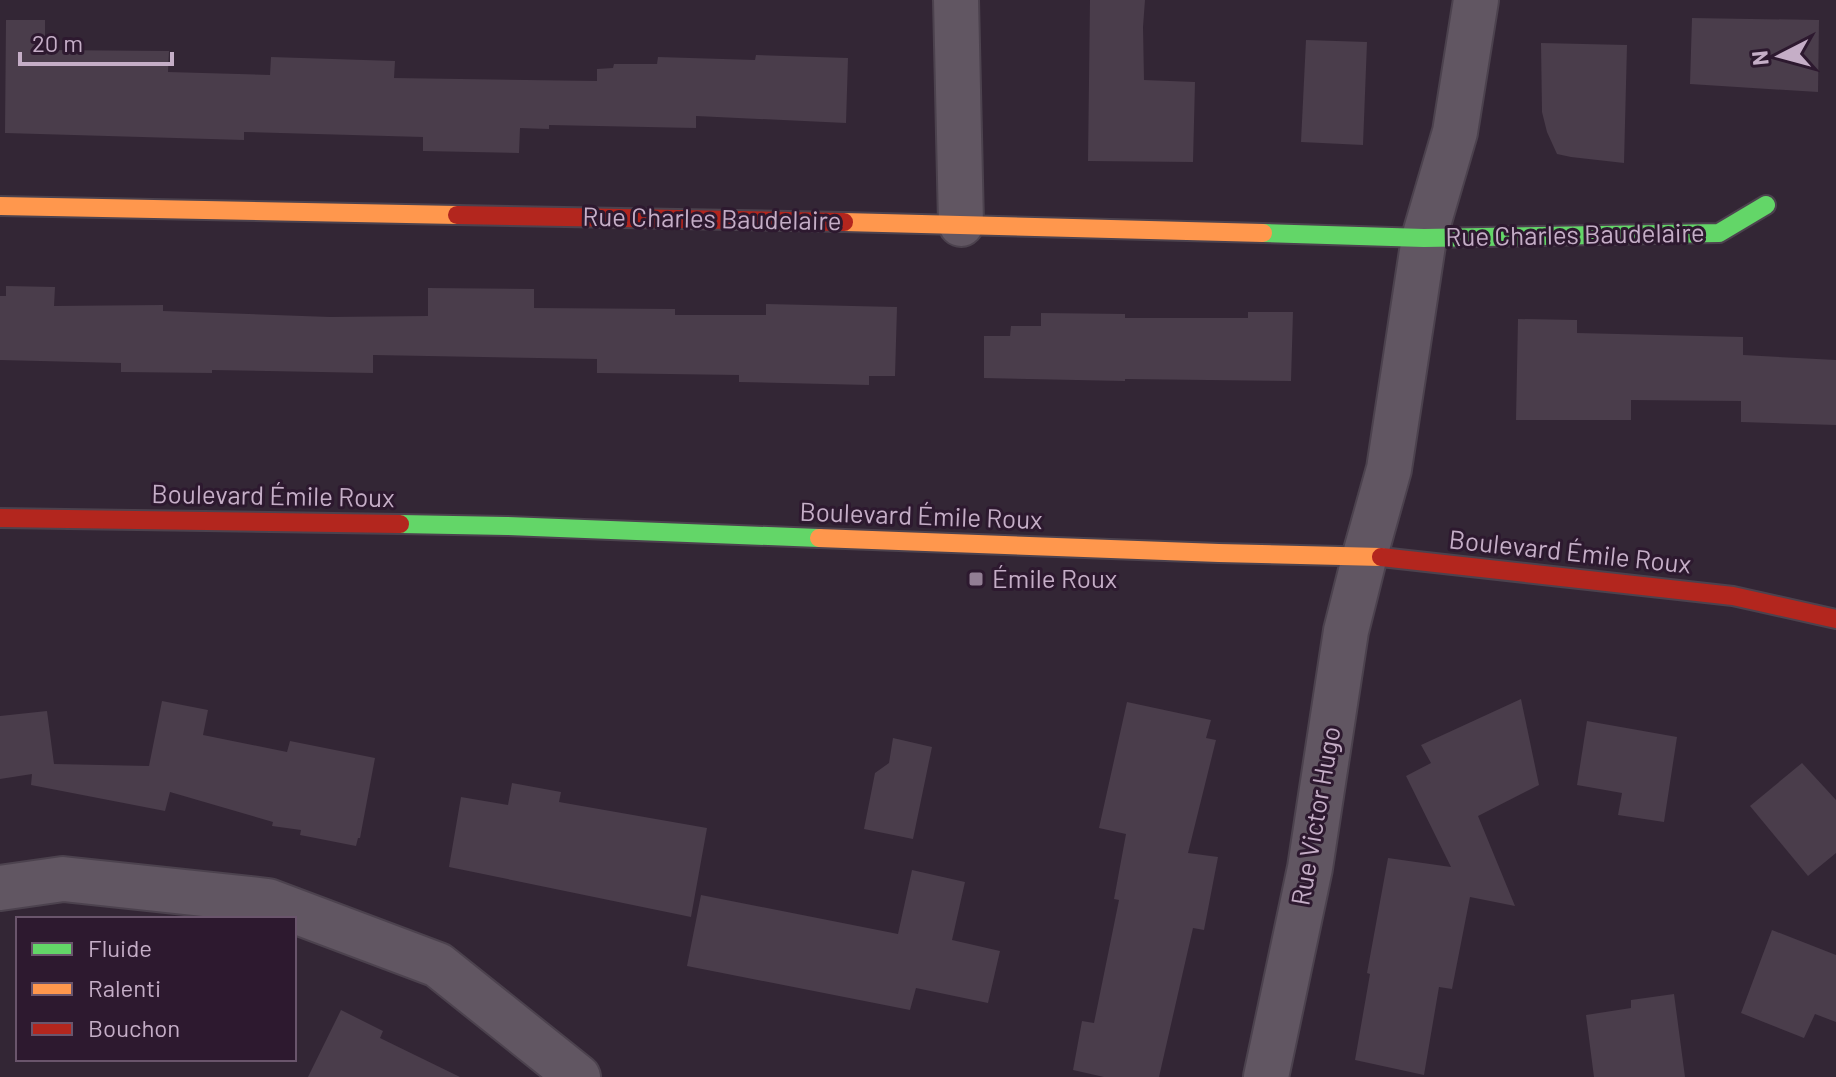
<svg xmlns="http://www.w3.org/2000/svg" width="1836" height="1077" font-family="Barlow,sans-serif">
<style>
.building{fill:#4a3d4b}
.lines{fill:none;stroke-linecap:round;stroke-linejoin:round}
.street-casing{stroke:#4c424e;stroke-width:48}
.fast-casing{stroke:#4c424e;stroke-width:22}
.slow-casing{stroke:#4c424e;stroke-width:22}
.jam-casing{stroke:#4c424e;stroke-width:22}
.street{stroke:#615662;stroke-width:44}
.fast{stroke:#63d668;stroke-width:18}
.slow{stroke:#ff974d;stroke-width:18}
.jam{stroke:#b3261e;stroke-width:18}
.poi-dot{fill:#927e94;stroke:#2d192f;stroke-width:3}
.labels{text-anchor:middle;stroke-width:6;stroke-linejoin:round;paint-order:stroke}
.street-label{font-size:26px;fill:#c5aec7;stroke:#2d192f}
.poi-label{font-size:26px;fill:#c5aec7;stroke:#2d192f;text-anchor:start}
</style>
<rect width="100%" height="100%" fill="#332635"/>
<!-- building -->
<g class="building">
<path d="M 1090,0 L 1145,0 L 1143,27 L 1144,80 L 1195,82 L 1193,162 L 1088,161 Z"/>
<path d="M 1692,18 L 1819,20 L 1818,92 L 1690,84 Z"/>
<path d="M 6,20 L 45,20 L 45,50 L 169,51 L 168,72 L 270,75 L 271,57 L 395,61 L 394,78 L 597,81 L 597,69 L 613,68 L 614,64 L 657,64 L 658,57 L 755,60 L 756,55 L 848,58 L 846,123 L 696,116 L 696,128 L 549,125 L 549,129 L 520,128 L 519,153 L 423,151 L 423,137 L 244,132 L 244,140 L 5,133 Z"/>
<path d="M 1306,40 L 1367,42 L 1363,145 L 1301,142 Z"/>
<path d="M 1541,43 L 1627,45 L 1624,163 L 1571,157 L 1557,154 L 1547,132 L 1542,112 Z"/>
<path d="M 6,286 L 55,287 L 54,306 L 163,305 L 163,311 L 330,317 L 428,316 L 428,288 L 534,289 L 534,308 L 675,309 L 675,315 L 766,315 L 766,304 L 897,307 L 895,376 L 869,376 L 869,385 L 739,382 L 739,375 L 597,373 L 597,359 L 373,355 L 373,373 L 212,370 L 212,373 L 121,372 L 121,363 L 0,360 L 0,296 L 6,296 Z"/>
<path d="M 1248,312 L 1293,312 L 1291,381 L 1125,379 L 1125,381 L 984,378 L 984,336 L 1010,336 L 1011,326 L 1041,326 L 1041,313 L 1125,314 L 1125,318 L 1248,318 Z"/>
<path d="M 1518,319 L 1577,320 L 1577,333 L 1743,337 L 1743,355 L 1836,360 L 1836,425 L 1741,422 L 1741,401 L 1631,400 L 1631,420 L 1516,420 Z"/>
<path d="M 1521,699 L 1539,785 L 1478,816 L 1515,906 L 1470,897 L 1452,989 L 1439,987 L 1424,1075 L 1355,1060 L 1370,974 L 1367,973 L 1388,858 L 1451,867 L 1406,776 L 1431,763 L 1421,745 Z"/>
<path d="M 162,701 L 208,710 L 203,735 L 287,752 L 290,741 L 375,758 L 360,838 L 358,838 L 356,846 L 300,835 L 301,830 L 272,826 L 273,822 L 170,792 L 165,811 L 31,785 L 32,774 L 0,779 L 0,716 L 47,711 L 54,764 L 149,766 Z"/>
<path d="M 1127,702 L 1211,720 L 1206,738 L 1216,740 L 1188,853 L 1218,857 L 1204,930 L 1193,928 L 1159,1077 L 1104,1077 L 1073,1070 L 1082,1021 L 1094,1023 L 1119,900 L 1114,899 L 1126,834 L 1099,828 Z"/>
<path d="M 1587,721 L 1677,737 L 1664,822 L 1618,815 L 1622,793 L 1577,785 Z"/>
<path d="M 893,738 L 932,747 L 913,839 L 864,829 L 875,773 L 889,763 Z"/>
<path d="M 1802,763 L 1836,800 L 1836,853 L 1808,876 L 1750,806 Z"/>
<path d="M 512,783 L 561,792 L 559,802 L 707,828 L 691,917 L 449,867 L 461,797 L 508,805 Z"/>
<path d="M 912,870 L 965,882 L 952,940 L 1000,951 L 988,1003 L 916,988 L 910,1010 L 687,966 L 701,895 L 898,934 Z"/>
<path d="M 1772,930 L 1836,955 L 1836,1022 L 1815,1014 L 1804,1038 L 1741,1013 Z"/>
<path d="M 1674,994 L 1685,1077 L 1594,1077 L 1586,1015 L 1631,1008 L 1631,1000 Z"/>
<path d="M 341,1010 L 383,1031 L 380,1038 L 460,1077 L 308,1077 Z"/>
</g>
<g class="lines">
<defs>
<g id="street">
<path d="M 956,0 L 961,224"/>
<path d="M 0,888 L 63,879 L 268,901 L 438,965 L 578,1077"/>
<path d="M 1266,1077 L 1310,868 L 1346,631 L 1365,555 L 1389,469 L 1424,238 L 1455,132 L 1476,0"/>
</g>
<g id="fast">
<path d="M 1263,233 L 1424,238 L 1719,233 L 1766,205"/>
<path d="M 400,524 L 507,526 L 819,538"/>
</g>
<g id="slow">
<path d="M 0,206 L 457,215"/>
<path d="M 844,222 L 1263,233"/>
<path d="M 819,538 L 1219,553 L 1381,557"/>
</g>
<g id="jam">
<path d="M 457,215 L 844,222"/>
<path d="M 0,518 L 400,524"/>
<path d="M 1381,557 L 1733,596 L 1836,619"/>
</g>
</defs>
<!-- street casing -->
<use href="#street" class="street-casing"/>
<!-- fast casing -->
<use href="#fast" class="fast-casing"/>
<!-- slow casing -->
<use href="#slow" class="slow-casing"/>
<!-- jam casing -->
<use href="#jam" class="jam-casing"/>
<!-- street -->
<use href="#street" class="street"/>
<!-- fast -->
<use href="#fast" class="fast"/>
<!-- slow -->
<use href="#slow" class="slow"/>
<!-- jam -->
<use href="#jam" class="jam"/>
</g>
<!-- markers -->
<rect class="poi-dot" x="968" y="571" width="16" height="16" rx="4"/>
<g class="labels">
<!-- street labels -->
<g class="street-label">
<text transform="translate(712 219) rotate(1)" y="9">Rue Charles Baudelaire</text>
<text transform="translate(1575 235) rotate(-1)" y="9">Rue Charles Baudelaire</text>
<text transform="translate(273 496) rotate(1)" y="9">Boulevard Émile Roux</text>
<text transform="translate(921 516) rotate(2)" y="9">Boulevard Émile Roux</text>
<text transform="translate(1570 552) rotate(6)" y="9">Boulevard Émile Roux</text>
<text transform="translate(1316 816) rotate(-80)" y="9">Rue Victor Hugo</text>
</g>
<!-- poi labels -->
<g class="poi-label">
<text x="992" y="588">Émile Roux</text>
</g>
</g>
<!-- legend -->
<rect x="16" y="917" width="280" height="144" fill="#2d192f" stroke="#6a556c" stroke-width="2"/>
<rect x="32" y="943" width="40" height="12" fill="#63d668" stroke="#6a556c" stroke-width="2"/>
<text x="88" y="957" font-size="24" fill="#c5aec7">Fluide</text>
<rect x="32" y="983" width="40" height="12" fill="#ff974d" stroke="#6a556c" stroke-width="2"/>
<text x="88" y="997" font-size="24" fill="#c5aec7">Ralenti</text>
<rect x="32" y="1023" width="40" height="12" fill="#b3261e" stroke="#6a556c" stroke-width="2"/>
<text x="88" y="1037" font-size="24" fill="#c5aec7">Bouchon</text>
<!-- north arrow -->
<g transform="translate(1780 56) rotate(264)" stroke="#2d192f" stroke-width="6" paint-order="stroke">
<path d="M0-6L14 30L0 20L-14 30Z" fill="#c5aec7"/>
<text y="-12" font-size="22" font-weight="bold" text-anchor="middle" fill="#c5aec7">N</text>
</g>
<!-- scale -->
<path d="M20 52v12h152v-12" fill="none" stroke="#c5aec7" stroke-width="4"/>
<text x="32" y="52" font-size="24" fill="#c5aec7" stroke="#2d192f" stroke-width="6" paint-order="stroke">20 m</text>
</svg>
